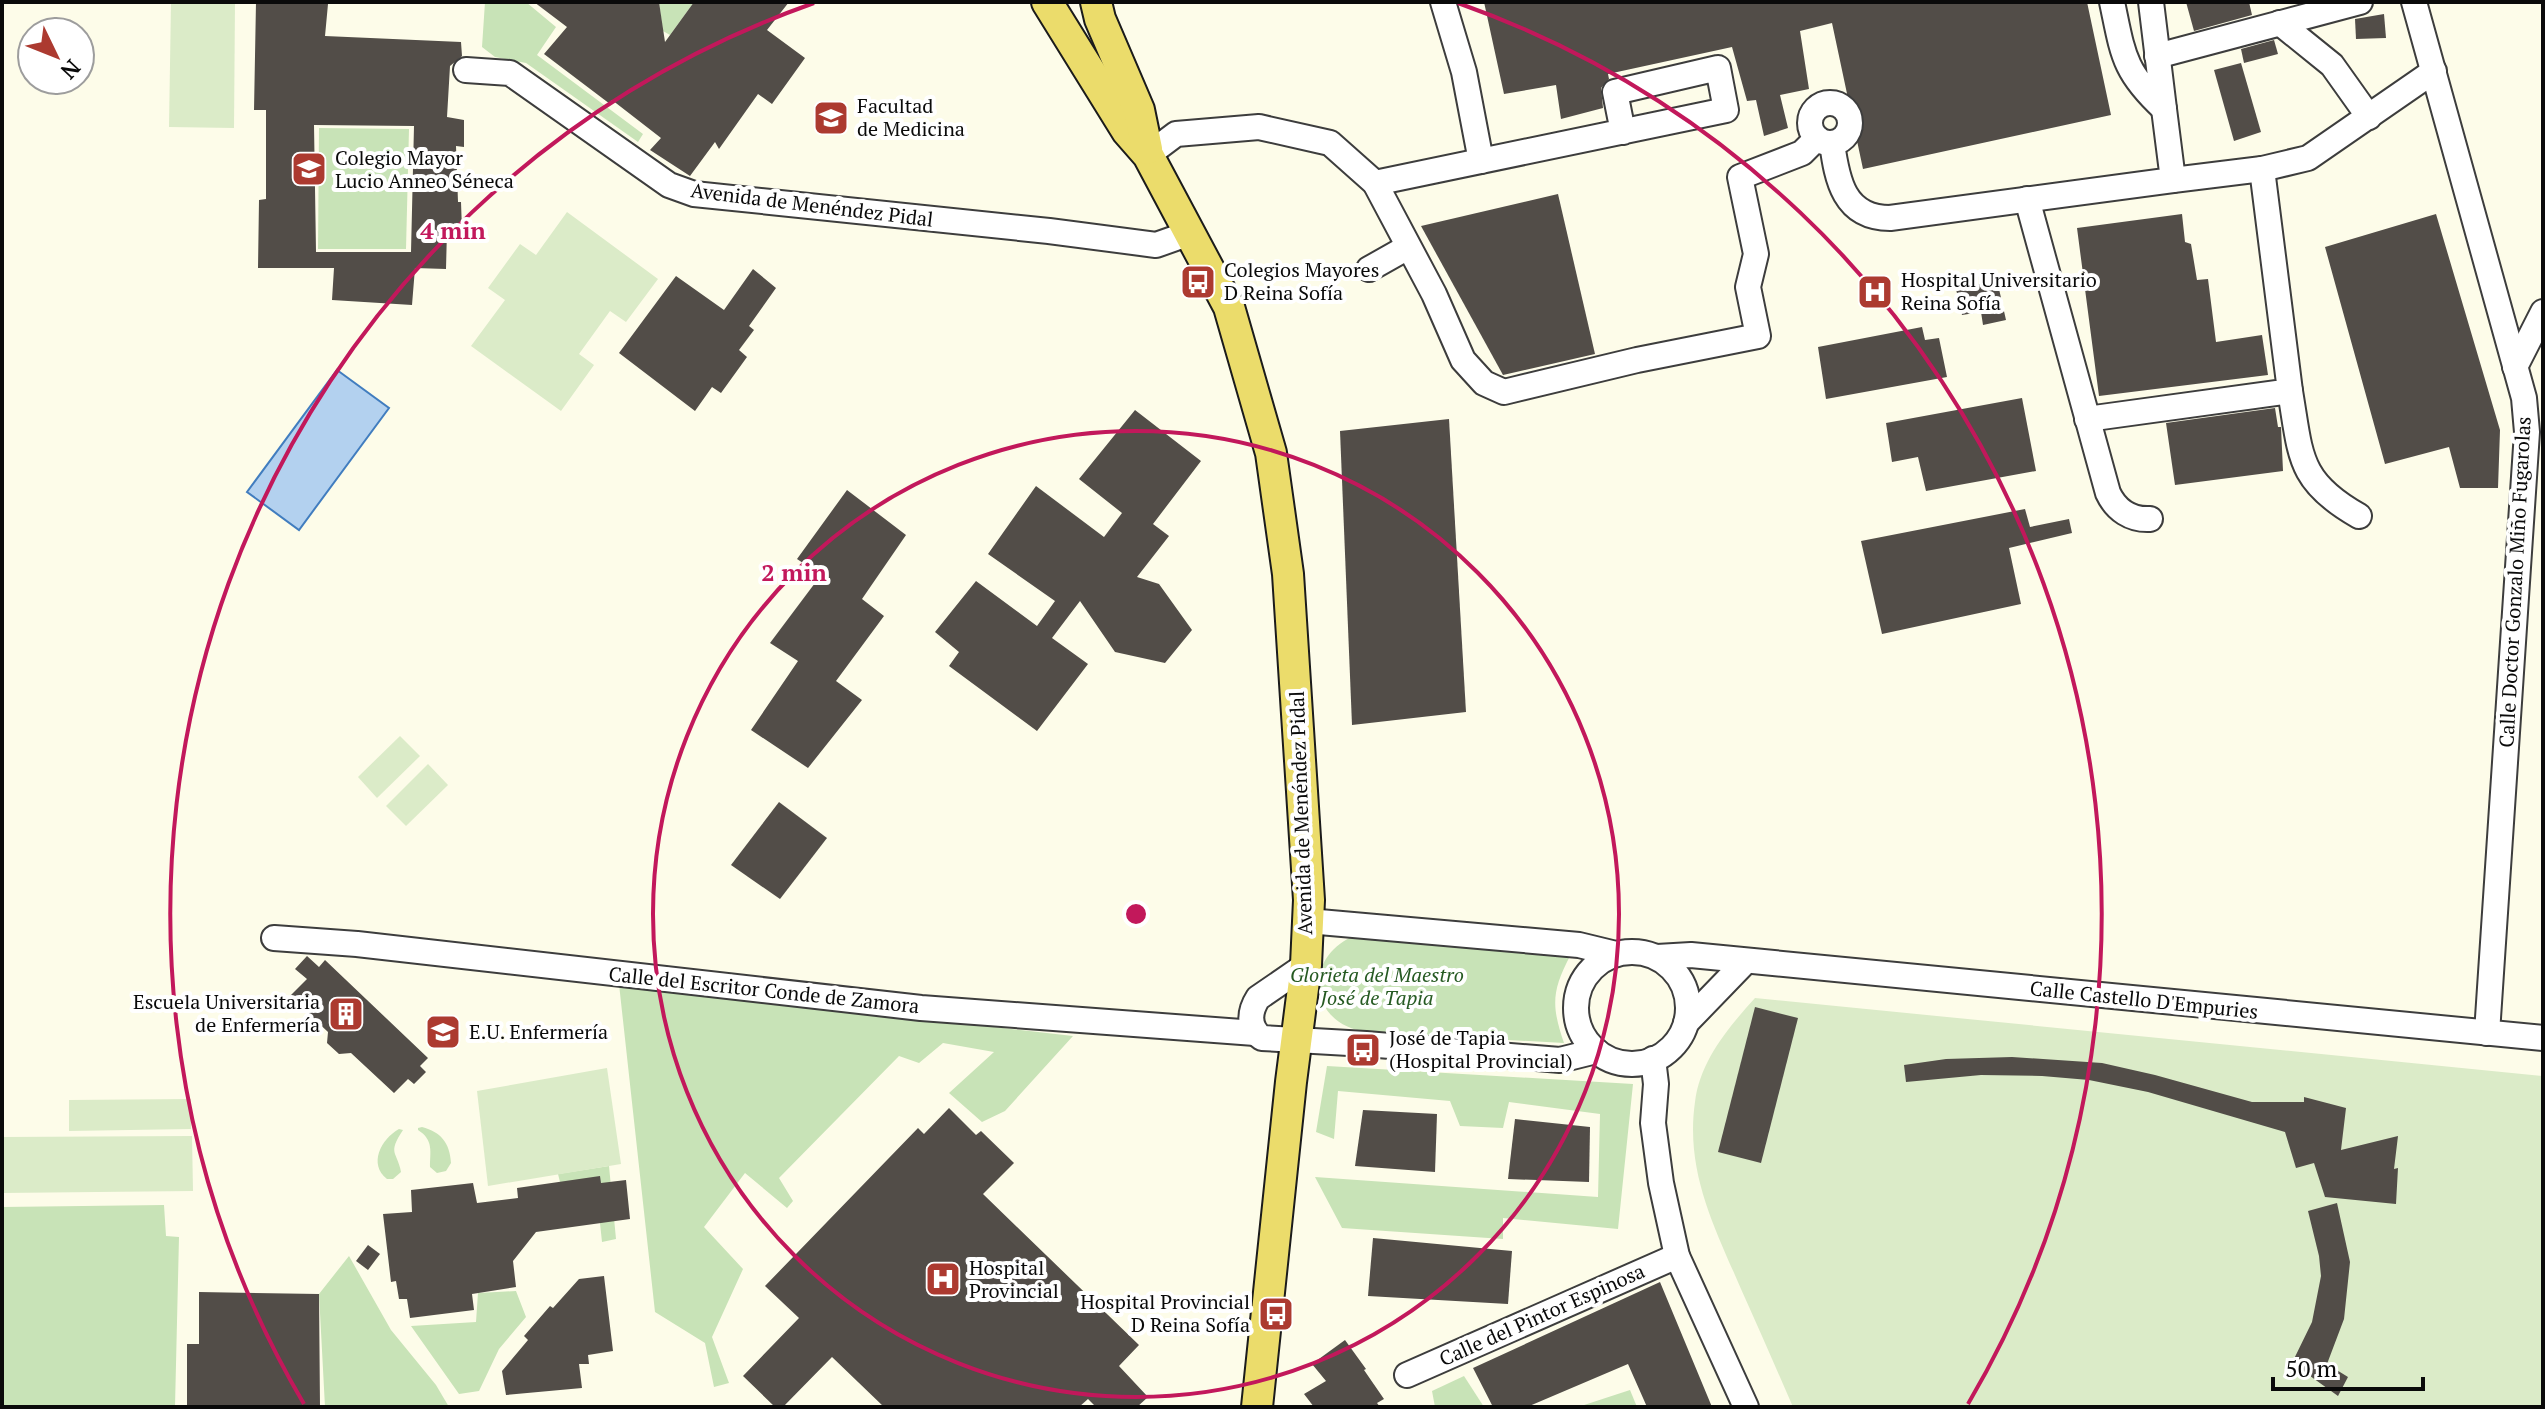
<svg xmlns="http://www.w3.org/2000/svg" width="2545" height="1409" font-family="'PT Serif',serif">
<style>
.green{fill:#c8e3b7}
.pitch{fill:#dbebc8}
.water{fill:#b3d1ef;stroke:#417dbf;stroke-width:2}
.building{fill:#524d48;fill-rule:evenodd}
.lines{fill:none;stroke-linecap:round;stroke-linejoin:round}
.minor-casing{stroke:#3d3d3d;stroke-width:28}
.major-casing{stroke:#1b1b1b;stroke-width:34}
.minor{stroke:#fff;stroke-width:24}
.major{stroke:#ebdc6b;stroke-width:30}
.ring{fill:none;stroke:#c2185b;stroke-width:4}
.labels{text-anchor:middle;stroke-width:8;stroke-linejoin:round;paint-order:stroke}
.poi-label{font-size:20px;fill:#0a0a0a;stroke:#fff;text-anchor:start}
.street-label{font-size:20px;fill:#0a0a0a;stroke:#fff}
.park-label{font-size:20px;font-style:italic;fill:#265a22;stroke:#fff}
.centre{fill:#c2185b;stroke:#fff;stroke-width:4}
.ring-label{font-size:24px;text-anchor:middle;font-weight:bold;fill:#c2185b;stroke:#fff;stroke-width:8;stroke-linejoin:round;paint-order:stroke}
</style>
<rect width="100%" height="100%" fill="#fdfce9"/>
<!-- green -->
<g class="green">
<path d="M 485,2 L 526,2 L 556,27 L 537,55 L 643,134 L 638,142 L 526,63 L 495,57 L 482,47 Z"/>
<path d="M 659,2 L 694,2 L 670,35 L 663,31 Z"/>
<path d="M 319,128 L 409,129 L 406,249 L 318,249 Z"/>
<path d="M 1351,937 L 1570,956 C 1552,991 1551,1005 1564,1043 L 1367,1032 C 1311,1025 1301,962 1351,937 Z"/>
<path d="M 619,984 L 1073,1036 L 1005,1111 L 982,1122 L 949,1093 L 994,1052 L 943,1043 L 919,1063 L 899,1056 L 779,1178 L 793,1201 L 787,1208 L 745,1173 L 704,1227 L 743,1269 L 712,1337 L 729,1383 L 714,1387 L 705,1343 L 655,1312 Z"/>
<path d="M 1327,1066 L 1633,1084 L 1618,1229 L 1503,1218 L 1503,1239 L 1342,1228 L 1315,1177 L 1598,1197 L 1600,1114 L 1509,1102 L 1503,1128 L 1460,1126 L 1450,1101 L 1338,1091 L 1334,1139 L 1316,1132 Z"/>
<path d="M 422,1127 C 441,1132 450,1143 451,1163 L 446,1171 L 437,1173 L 430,1167 C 430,1152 434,1140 418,1130 L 418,1128 Z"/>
<path d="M 399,1129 L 403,1130 C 387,1154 397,1151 401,1172 L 393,1179 L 387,1179 C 368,1164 381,1139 399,1129 Z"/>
<path d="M 609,1166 L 616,1239 L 602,1242 L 600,1223 L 560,1182 L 558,1174 Z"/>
<path d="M 164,1205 L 166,1236 L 179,1237 L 175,1407 L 2,1407 L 2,1207 Z"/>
<path d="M 349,1256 L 391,1330 L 436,1385 L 449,1407 L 325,1407 L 319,1294 Z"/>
<path d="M 516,1291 L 526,1317 L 499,1349 L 479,1391 L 459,1394 L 411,1326 L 476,1322 L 478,1293 Z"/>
<path d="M 1464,1376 L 1484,1407 L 1435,1407 L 1432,1391 Z"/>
<path d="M 1630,1390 L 1637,1407 L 1578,1407 Z"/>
</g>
<!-- pitch -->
<g class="pitch">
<path d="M 171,2 L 235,3 L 234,128 L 169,127 Z"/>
<path d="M 567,212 L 658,279 L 626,322 L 610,311 L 579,354 L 594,365 L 561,411 L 471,346 L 505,300 L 488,288 L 520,244 L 536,255 Z"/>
<path d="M 400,736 L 420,756 L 377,798 L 358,777 Z"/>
<path d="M 428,764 L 448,785 L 406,826 L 386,806 Z"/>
<path d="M 1755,998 L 2543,1076 L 2543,1407 L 1793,1407 C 1776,1368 1759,1329 1741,1289 C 1715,1228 1685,1172 1695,1102 C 1700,1061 1728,1028 1755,998 Z"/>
<path d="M 607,1068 L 621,1164 L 488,1186 L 477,1091 Z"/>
<path d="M 191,1099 L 191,1129 L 69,1131 L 69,1100 Z"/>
<path d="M 192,1136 L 193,1191 L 2,1193 L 2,1137 Z"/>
</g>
<!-- water -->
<path class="water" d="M 337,370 L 389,408 L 299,530 L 247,492 Z"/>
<!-- building -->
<g class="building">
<path d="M 256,2 L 328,4 L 325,36 L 461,42 L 462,56 L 450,66 L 447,117 L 464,120 L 464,147 L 456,146 L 458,202 L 461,202 L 462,230 L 447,230 L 446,269 L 415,268 L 412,305 L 332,300 L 334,268 L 258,268 L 259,200 L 266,199 L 266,110 L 254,110 ZM 314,125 L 414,126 L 411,252 L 316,252 Z"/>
<path d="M 534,2 L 659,2 L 665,42 L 694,2 L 789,2 L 767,30 L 805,58 L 772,104 L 758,94 L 719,149 L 715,142 L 690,176 L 650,150 L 661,138 L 612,100 L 610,104 L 544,54 L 567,27 Z"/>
<path d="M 1484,2 L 2087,2 L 2111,115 L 1863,169 L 1832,23 L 1800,31 L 1809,89 L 1780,95 L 1788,128 L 1764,136 L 1756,100 L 1747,101 L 1732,47 L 1608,74 L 1609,79 L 1601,88 L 1603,108 L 1561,119 L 1556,85 L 1504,94 Z"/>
<path d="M 2186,2 L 2249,2 L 2252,15 L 2194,31 Z"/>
<path d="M 2384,14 L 2386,38 L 2356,39 L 2355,19 Z"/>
<path d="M 2274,40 L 2278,54 L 2244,63 L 2241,49 Z"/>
<path d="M 2241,63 L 2261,132 L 2234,141 L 2214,70 Z"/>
<path d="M 1558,194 L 1595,354 L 1503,375 L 1421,226 Z"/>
<path d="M 2182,214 L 2185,242 L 2191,244 L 2197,280 L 2208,279 L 2216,342 L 2262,335 L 2268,375 L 2099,396 L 2077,228 Z"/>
<path d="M 2436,214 L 2500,430 L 2498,488 L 2460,488 L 2449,447 L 2385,464 L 2325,247 Z"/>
<path d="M 753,269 L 776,288 L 749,326 L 754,330 L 739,350 L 747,357 L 721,393 L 712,387 L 695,411 L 619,353 L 676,276 L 724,310 Z"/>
<path d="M 1997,280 L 2006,320 L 1983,325 L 1981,312 L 1962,315 L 1956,289 Z"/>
<path d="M 1922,327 L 1925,340 L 1939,338 L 1947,377 L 1826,399 L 1818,347 Z"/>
<path d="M 2022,398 L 2036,471 L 1926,491 L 1918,457 L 1892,462 L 1886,423 Z"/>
<path d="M 2275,408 L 2278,427 L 2281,427 L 2283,471 L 2175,485 L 2166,423 Z"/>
<path d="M 1135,410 L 1201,461 L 1153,524 L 1169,536 L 1137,577 L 1159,584 L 1192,630 L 1165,663 L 1115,652 L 1080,601 L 1052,638 L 1088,664 L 1037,731 L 949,666 L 959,652 L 935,632 L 976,581 L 1037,626 L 1055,601 L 988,554 L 1036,486 L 1104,537 L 1122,513 L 1079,479 Z"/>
<path d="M 1449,419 L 1466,712 L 1352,725 L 1340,431 Z"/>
<path d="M 847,490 L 906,535 L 862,599 L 884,616 L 836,681 L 862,700 L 808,768 L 751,730 L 798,661 L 770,643 L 821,575 L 797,559 Z"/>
<path d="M 2025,509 L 2030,527 L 2069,519 L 2072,533 L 2009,548 L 2021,604 L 1882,634 L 1861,541 Z"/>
<path d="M 779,802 L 827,838 L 780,899 L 731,865 Z"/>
<path d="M 307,956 L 319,967 L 325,960 L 428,1058 L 420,1066 L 426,1072 L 414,1084 L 408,1079 L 394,1093 L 351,1053 L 339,1054 L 327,1043 L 328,1032 L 290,996 L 307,979 L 295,969 Z"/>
<path d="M 1755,1007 L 1798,1018 L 1761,1163 L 1718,1152 Z"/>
<path d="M 2012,1057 L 2102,1063 L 2155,1075 L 2252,1102 L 2304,1102 L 2304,1097 L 2346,1108 L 2341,1150 L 2398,1136 L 2394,1169 L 2398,1168 L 2396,1204 L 2325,1197 L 2314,1163 L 2296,1168 L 2285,1132 L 2148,1092 L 2089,1080 L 2042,1076 L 1981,1075 L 1906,1082 L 1904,1065 L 1946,1059 Z"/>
<path d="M 949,1108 L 976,1135 L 981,1131 L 1014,1163 L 983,1194 L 1139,1345 L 1119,1366 L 1148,1397 L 1137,1407 L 1096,1407 L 1088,1399 L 1079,1407 L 884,1407 L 832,1357 L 783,1407 L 775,1407 L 743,1376 L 799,1318 L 765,1286 L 918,1128 L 924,1134 Z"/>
<path d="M 1363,1110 L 1437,1114 L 1435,1172 L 1355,1166 Z"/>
<path d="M 1515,1119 L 1590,1127 L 1589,1182 L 1508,1179 Z"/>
<path d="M 600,1176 L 601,1183 L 626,1180 L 630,1219 L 536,1232 L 513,1261 L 516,1287 L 472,1294 L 474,1310 L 410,1318 L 407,1299 L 399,1299 L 396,1281 L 391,1282 L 383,1214 L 412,1212 L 411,1190 L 473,1183 L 477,1203 L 518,1198 L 517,1188 Z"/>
<path d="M 2337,1203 L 2350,1262 L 2344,1319 L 2327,1364 L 2348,1377 L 2338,1396 L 2292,1363 L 2312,1322 L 2321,1276 L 2319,1256 L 2308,1211 Z"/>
<path d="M 1373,1238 L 1512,1251 L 1508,1304 L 1368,1296 Z"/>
<path d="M 368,1245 L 380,1254 L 368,1270 L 356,1261 Z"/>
<path d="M 604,1276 L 613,1351 L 588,1355 L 589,1364 L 579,1364 L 582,1388 L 506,1395 L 502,1371 L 528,1340 L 524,1336 L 550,1306 L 553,1308 L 579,1279 Z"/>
<path d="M 1660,1282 L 1712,1407 L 1647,1407 L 1628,1364 L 1527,1407 L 1493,1407 L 1473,1368 Z"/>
<path d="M 199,1292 L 319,1294 L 320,1407 L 187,1407 L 187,1344 L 199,1344 Z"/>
<path d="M 1345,1340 L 1366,1369 L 1364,1370 L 1384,1399 L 1377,1403 L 1380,1407 L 1314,1407 L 1304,1394 L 1326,1381 L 1312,1364 Z"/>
</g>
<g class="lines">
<defs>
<g id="minor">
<path d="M 1443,2 L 1464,72 L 1481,161"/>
<path d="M 2112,2 C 2123,54 2123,71 2164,109 L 2151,2"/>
<path d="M 2414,2 L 2524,398 L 2527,432 L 2487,1033"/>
<path d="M 2280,23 L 2332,65 L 2369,117"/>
<path d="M 2157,56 L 2360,2"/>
<path d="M 466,70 L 510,73 L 669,185 L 694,194 L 1049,231 L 1156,245 L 1190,233"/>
<circle cx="1830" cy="123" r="20"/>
<path d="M 1832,143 C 1837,180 1844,218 1890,218 L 2173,180 L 2164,109"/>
<path d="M 1148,155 L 1176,134 L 1259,127 L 1330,143 L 1375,183 L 1434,294 L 1463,360 L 1484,383 L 1504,392 L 1637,360 L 1758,336 L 1748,287 L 1756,254 L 1740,177 L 1802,153 L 1817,138"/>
<path d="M 2262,169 L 2308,158 L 2434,71"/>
<path d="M 1375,183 L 1726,110 L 1718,68 L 1615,92 L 1623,132"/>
<path d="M 2027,199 L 2108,493 C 2116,510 2131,520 2150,519"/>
<path d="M 1369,269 L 1408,247"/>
<path d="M 2515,367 L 2543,312"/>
<path d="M 2290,391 C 2301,455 2297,481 2359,516"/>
<path d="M 2087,419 L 2290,391 L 2262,169 L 2173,180"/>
<path d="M 1308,921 L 1579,945 L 1616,954"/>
<path d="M 274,938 L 357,944 L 921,1008 L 1255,1033"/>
<circle cx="1632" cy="1008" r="56"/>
<path d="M 1657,957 L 1691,955 L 2543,1038"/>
<path d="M 1306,965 L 1258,998 C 1249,1012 1248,1028 1262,1038 L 1366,1044 L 1560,1060 L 1596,1051"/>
<path d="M 1686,1023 L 1745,962"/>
<path d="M 1653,1059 L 1656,1084 L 1653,1123 L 1661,1183 L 1677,1256 L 1746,1407"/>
<path d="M 1407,1375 L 1677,1256"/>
</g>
<g id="major">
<path d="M 1047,2 L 1127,131 L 1148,155 L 1229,307 L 1271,453 L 1288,574 L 1309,900 L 1306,965 L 1291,1082 L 1257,1407"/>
<path d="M 1096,2 L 1100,19 L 1139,110 L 1147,149"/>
</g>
</defs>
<!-- minor casing -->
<use href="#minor" class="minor-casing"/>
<!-- major casing -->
<use href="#major" class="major-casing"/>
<!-- minor -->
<use href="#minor" class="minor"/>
<!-- major -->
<use href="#major" class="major"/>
</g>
<!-- distance rings -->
<g class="ring">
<circle cx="1136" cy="914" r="483"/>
<path d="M304 1404A966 966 0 0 1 814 3M1458 3A966 966 0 0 1 1968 1404"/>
</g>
<!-- icons -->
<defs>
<symbol id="university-square" viewBox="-11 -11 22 22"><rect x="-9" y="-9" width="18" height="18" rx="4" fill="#ac3a30" stroke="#fff"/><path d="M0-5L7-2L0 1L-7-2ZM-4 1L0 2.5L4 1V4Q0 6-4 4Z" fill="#fff"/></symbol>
<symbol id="bus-square" viewBox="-11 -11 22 22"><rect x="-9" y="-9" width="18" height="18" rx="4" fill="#ac3a30" stroke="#fff"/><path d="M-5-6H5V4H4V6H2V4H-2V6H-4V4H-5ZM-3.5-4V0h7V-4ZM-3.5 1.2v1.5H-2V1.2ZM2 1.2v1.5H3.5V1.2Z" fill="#fff"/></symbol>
<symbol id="hospital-square" viewBox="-11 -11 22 22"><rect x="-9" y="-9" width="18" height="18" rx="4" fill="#ac3a30" stroke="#fff"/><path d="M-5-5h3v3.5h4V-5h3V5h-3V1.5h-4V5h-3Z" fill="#fff"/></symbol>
<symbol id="building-square" viewBox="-11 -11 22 22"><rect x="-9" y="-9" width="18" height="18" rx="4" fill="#ac3a30" stroke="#fff"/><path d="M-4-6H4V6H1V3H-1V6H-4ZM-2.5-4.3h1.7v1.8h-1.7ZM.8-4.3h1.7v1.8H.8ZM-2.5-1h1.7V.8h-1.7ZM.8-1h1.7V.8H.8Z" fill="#fff"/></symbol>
</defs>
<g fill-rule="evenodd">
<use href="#university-square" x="811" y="98" width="40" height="40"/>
<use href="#university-square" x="289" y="149" width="40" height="40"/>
<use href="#bus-square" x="1178" y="262" width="40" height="40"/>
<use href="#hospital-square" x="1855" y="272" width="40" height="40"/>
<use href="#building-square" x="326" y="994" width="40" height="40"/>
<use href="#university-square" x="423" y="1012" width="40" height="40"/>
<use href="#bus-square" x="1343" y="1030" width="40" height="40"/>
<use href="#hospital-square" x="923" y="1259" width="40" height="40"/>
<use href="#bus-square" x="1256" y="1294" width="40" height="40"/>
</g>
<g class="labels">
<!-- poi labels -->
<g class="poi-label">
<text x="857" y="113">Facultad<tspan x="857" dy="23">de Medicina</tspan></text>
<text x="335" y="165">Colegio Mayor<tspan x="335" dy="23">Lucio Anneo Séneca</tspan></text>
<text x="1224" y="277">Colegios Mayores<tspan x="1224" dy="23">D Reina Sofía</tspan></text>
<text x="1901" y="287">Hospital Universitario<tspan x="1901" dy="23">Reina Sofía</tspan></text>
<text x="320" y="1009" text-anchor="end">Escuela Universitaria<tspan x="320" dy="23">de Enfermería</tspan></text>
<text x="469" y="1039">E.U. Enfermería</text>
<text x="1389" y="1045">José de Tapia<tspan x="1389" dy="23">(Hospital Provincial)</tspan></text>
<text x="969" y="1275">Hospital<tspan x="969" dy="23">Provincial</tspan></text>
<text x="1250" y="1309" text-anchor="end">Hospital Provincial<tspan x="1250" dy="23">D Reina Sofía</tspan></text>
</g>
<!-- street labels -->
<g class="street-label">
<text transform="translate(812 205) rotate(7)" y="7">Avenida de Menéndez Pidal</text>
<text transform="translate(2515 582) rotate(-87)" y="7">Calle Doctor Gonzalo Miño Fugarolas</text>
<text transform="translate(1301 813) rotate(-92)" y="7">Avenida de Menéndez Pidal</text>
<text transform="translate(764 990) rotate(6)" y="7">Calle del Escritor Conde de Zamora</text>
<text transform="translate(2144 1000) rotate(6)" y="7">Calle Castello D'Empuries</text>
<text transform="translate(1542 1315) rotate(-24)" y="7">Calle del Pintor Espinosa</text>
</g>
<!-- park labels -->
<g class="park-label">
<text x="1377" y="982">Glorieta del Maestro<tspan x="1377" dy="23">José de Tapia</tspan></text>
</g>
</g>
<circle cx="1136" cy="914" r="12" class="centre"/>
<g class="ring-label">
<text x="453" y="239">4 min</text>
<text x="794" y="581">2 min</text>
</g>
<!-- border -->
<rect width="2545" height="1409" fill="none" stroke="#0a0a0a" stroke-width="8"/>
<!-- north arrow -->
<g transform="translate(56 56) rotate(133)"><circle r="38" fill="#ffffff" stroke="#9d9d9d" stroke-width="2"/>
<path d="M0-6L14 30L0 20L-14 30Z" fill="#ac3a30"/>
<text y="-12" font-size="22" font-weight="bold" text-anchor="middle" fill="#0a0a0a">N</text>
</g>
<!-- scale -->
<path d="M2273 1377v12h150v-12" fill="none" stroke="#0a0a0a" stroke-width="4"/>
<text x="2285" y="1377" font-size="24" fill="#0a0a0a" stroke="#ffffff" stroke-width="6" paint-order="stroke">50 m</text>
</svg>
